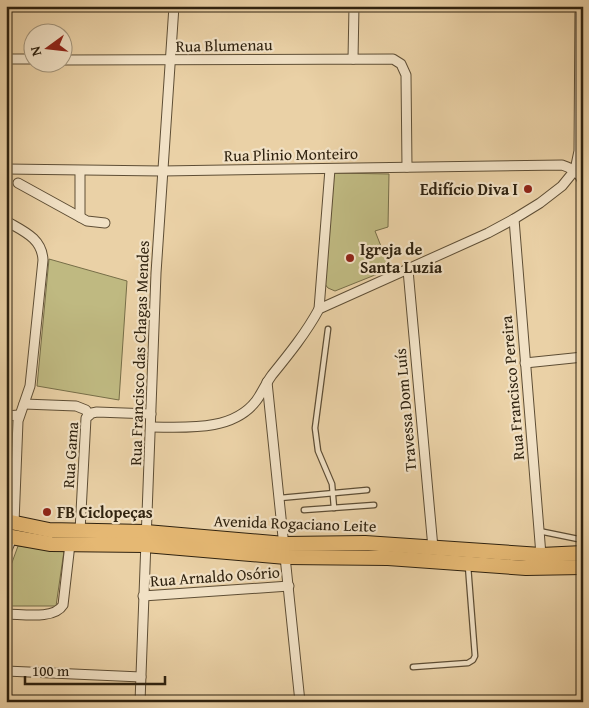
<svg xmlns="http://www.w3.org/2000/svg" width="589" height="708" font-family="'Gentium Book Plus',serif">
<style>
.green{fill:#bfb981;stroke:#776e48}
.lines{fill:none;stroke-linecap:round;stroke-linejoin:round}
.service-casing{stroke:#5e4e35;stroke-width:7}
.minor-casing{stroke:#5e4e35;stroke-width:11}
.primary-casing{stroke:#2f220f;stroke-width:16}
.service{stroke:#f1e1c5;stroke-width:4.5}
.minor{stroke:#f1e1c5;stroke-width:9}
.primary{stroke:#e5b873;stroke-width:14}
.poi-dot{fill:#8f2418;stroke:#f1e1c5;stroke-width:2}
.labels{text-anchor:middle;stroke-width:4.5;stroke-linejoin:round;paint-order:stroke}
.street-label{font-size:16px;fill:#2f220f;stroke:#f1e1c5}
.poi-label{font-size:16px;font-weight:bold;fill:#2f220f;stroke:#f1e1c5;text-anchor:start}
</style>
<rect width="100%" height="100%" fill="#ead1a6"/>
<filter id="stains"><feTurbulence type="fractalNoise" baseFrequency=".004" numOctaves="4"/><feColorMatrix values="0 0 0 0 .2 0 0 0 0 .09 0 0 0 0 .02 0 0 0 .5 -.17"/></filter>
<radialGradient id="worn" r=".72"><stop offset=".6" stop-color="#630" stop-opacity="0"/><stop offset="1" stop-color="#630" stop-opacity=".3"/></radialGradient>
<!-- green -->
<g class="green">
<path d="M 334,173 L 389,174 L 388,227 L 375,231 L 390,269 L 335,291 L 328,288 L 324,283 Z"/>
<path d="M 49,259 L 127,281 L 119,400 L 37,386 Z"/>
<path d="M 18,546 L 64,551 L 56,606 L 6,606 L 6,579 Z"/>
</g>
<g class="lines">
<defs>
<g id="service">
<path d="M 328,329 L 315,428 L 318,451 L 332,484 L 334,508"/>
<path d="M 280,498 L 367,490"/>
<path d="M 304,510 L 374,505"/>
<path d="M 539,531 L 583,540"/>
<path d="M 413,667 L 468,663 L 473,660 L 475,656 L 468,566"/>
</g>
<g id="minor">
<path d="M 6,59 L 32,59"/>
<path d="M 353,59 L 354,6"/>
<path d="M 62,60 L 393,59 L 401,64 L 406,75 L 407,167"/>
<path d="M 6,169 L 162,171 L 562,165 C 573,169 579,171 583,183"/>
<path d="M 80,171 L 80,217"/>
<path d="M 18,183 L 87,221 L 105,223"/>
<path d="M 514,219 L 541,555"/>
<path d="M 6,221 C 23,231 42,238 43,260 L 30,386 L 18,421 L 14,523"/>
<path d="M 408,270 L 433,548"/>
<path d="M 319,309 L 330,169"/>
<path d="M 525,363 L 583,357"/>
<path d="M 267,382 L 300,702"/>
<path d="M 24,404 L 76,406 L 86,410 L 88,415"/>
<path d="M 6,416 L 19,415"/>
<path d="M 151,427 C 185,427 232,432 256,401 C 262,393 266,383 272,375 C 289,354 306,333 319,309 L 488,233 L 514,219 L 540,203 L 562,186 L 575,170 L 579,151 L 580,6"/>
<path d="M 80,531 L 86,418 L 92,413 L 97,412 L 151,414"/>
<path d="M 6,552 L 12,538"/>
<path d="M 143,596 L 289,586"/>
<path d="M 6,614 C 22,614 54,620 63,605 L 70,544"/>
<path d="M 6,671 L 141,677"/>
<path d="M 140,702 L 156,273 L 174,6"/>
</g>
<g id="primary">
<path d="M 6,521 L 49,530 L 146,532 L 285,544 L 365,543 L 541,555 L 583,553"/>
<path d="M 6,536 L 51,544 L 145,545 L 286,557 L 388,558 L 526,568 L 583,567"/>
</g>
</defs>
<!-- service casing -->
<use href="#service" class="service-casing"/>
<!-- minor casing -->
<use href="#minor" class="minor-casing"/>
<!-- primary casing -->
<use href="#primary" class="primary-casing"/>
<!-- service -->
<use href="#service" class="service"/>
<!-- minor -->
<use href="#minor" class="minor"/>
<!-- primary -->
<use href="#primary" class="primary"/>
</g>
<!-- markers -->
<g class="poi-dot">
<circle cx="528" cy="189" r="5"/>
<circle cx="350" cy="258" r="5"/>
<circle cx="47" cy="512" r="5"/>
</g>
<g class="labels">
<!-- street labels -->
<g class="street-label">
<text transform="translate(224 45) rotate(-1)" y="6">Rua Blumenau</text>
<text transform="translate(291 154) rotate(-1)" y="6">Rua Plinio Monteiro</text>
<text transform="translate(139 353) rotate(-88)" y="6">Rua Francisco das Chagas Mendes</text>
<text transform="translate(512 388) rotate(-95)" y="6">Rua Francisco Pereira</text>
<text transform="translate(405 410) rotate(-95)" y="6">Travessa Dom Luís</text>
<text transform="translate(70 455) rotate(-86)" y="6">Rua Gama</text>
<text transform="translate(295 523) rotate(2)" y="6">Avenida Rogaciano Leite</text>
<text transform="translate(215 576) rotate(-4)" y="6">Rua Arnaldo Osório</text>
</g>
<!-- poi labels -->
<g class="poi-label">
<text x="518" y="195" text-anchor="end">Edifício Diva I</text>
<text x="360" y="255">Igreja de<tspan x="360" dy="18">Santa Luzia</tspan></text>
<text x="57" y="518">FB Ciclopeças</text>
</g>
</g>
<!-- margin -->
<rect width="589" height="708" fill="none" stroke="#ead1a6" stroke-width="25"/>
<rect x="8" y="8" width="574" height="693" fill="none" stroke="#2f220f" stroke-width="2.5"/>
<rect x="12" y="12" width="564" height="683" fill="none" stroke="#2f220f"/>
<!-- north arrow -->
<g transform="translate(48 48) rotate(255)"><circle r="24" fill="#f1e1c5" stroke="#a3957c"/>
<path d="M0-4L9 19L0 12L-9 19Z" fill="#8f2418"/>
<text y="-8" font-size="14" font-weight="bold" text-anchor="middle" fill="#2f220f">N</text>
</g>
<!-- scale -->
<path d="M25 676v8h140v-8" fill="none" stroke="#2f220f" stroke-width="2.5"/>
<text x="32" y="676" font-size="15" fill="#2f220f" stroke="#f1e1c5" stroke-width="4" paint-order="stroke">100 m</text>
<rect width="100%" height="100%" filter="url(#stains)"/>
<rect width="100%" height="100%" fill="url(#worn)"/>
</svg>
